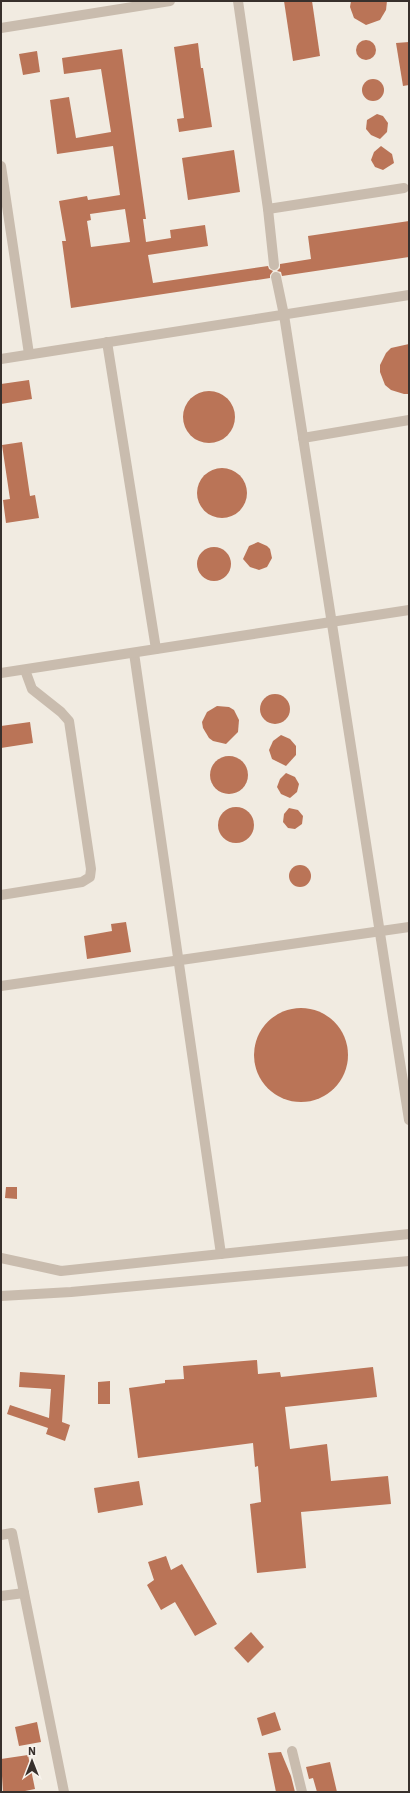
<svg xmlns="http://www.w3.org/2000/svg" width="410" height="1793" font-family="'IBM Plex Sans',sans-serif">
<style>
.building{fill:#ba7457;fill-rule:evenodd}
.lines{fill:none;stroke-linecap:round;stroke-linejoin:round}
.minor{stroke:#c9bcae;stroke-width:10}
</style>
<rect width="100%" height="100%" fill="#f1ebe1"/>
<!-- building -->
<g class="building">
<path d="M 284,1 L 312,1 L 320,56 L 293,61 Z"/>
<path d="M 351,1 L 387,1 L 386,10 L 380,20 L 366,25 L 354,18 L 350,7 Z"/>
<circle cx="366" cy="50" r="10"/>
<path d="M 409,42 L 409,85 L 403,86 L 396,43 Z"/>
<path d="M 198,43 L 201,68 L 203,68 L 212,127 L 179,132 L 177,119 L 184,118 L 174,47 Z"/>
<path d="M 122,49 L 146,219 L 143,219 L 146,242 L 171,238 L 170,230 L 205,225 L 208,246 L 148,255 L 153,283 L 268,266 L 269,269 L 273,271 L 270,275 L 270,278 L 71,308 L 62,241 L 66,241 L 59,201 L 87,196 L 88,200 L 120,195 L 113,146 L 57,154 L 50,100 L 69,97 L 76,138 L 111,132 L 101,69 L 64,74 L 62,58 ZM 125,209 L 130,242 L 91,247 L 87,221 L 91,220 L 90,214 Z"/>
<path d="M 37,51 L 40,72 L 23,75 L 19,54 Z"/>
<circle cx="373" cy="90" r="11"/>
<path d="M 377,114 L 383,116 L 388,123 L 387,132 L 380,139 L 371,135 L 366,129 L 367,120 Z"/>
<path d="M 381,146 L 392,154 L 394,163 L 383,170 L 375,167 L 371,160 L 374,152 Z"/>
<path d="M 234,150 L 240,192 L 188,200 L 182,158 Z"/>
<path d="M 409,221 L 409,257 L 282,276 L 281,272 L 277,271 L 280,268 L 280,264 L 311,259 L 308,236 Z"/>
<path d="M 409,344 L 409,394 L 404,394 L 391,390 L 385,385 L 380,372 L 380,365 L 386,353 L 391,348 Z"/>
<path d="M 29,380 L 32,399 L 1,404 L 1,384 Z"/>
<circle cx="209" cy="417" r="26"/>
<path d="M 22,442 L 30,496 L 35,495 L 39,518 L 6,523 L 3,500 L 10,499 L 2,445 Z"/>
<circle cx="222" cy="493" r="25"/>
<path d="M 258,542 L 267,546 L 270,549 L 272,558 L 267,567 L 259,570 L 250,567 L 243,559 L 249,546 Z"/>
<circle cx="214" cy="564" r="17"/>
<circle cx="275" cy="709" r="15"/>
<path d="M 217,706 L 229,707 L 234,710 L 239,720 L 238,732 L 226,744 L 213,741 L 209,738 L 203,728 L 202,722 L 207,712 Z"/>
<path d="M 30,722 L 33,743 L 1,748 L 1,726 Z"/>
<path d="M 281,735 L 290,739 L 296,746 L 296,755 L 286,766 L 272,759 L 269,750 L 273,741 Z"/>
<circle cx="229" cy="775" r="19"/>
<path d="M 286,773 L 295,777 L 299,784 L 297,792 L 290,798 L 281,794 L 277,787 L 280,779 Z"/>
<circle cx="236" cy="825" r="18"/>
<path d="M 289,808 L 298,810 L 303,816 L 302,824 L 295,829 L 288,828 L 283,822 L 284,814 Z"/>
<circle cx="300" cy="876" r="11"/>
<path d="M 126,922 L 131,952 L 87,959 L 84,936 L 112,931 L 111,924 Z"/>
<circle cx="301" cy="1055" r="47"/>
<path d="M 6,1187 L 17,1187 L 17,1199 L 5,1198 Z"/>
<path d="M 257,1360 L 258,1374 L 280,1372 L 281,1377 L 373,1367 L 377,1397 L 285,1407 L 290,1449 L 327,1444 L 331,1481 L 388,1476 L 391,1504 L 301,1512 L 306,1568 L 257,1573 L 250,1504 L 261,1502 L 258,1466 L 255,1467 L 253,1443 L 138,1458 L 129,1388 L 165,1383 L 165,1380 L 184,1379 L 183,1366 Z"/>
<path d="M 20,1372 L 65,1375 L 62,1422 L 70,1425 L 65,1441 L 46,1434 L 48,1428 L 7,1414 L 10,1405 L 49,1418 L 51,1389 L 19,1387 Z"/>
<path d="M 110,1381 L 110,1404 L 98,1404 L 98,1382 Z"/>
<path d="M 139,1481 L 143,1505 L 98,1513 L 94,1488 Z"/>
<path d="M 166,1556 L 171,1570 L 182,1564 L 217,1624 L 195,1636 L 175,1602 L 161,1610 L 147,1585 L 154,1580 L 148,1562 Z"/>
<path d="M 251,1632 L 264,1647 L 248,1663 L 234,1648 Z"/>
<path d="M 275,1712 L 281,1730 L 262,1736 L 257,1718 Z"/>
<path d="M 37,1722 L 41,1742 L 19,1746 L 15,1727 Z"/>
<path d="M 281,1752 L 291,1776 L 295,1792 L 276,1792 L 268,1753 Z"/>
<path d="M 28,1755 L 35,1789 L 20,1792 L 3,1792 L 1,1759 Z"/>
<path d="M 330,1762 L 337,1792 L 317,1792 L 313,1778 L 309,1779 L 306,1767 Z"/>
</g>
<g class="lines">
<!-- minor -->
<g class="minor">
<path d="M 238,1 L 268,209 L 274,265"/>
<path d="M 1,28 L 170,1"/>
<path d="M 1,166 L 29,354"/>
<path d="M 268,209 L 404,188"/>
<path d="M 276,277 L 284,315 L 409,1120"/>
<path d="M 107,342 L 156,649"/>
<path d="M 1,359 L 409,295"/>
<path d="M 303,438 L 409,420"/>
<path d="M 134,653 L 221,1254"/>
<path d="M 1,673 L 409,610"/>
<path d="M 1,895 L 82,882 L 90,877 L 91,869 L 69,721 L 61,712 L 32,689 L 25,670"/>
<path d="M 1,986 L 409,927"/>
<path d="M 1,1258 L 61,1271 L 409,1234"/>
<path d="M 1,1296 L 71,1292 L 409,1261"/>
<path d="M 1,1535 L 12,1533 L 64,1792"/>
<path d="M 1,1596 L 24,1593"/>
<path d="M 292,1751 L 302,1792"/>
</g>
</g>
<!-- border -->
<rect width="410" height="1793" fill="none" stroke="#38302c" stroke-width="4"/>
<!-- north arrow -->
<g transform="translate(32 1761)" stroke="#f9f4ee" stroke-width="3" paint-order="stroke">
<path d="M0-3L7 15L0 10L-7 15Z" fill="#38302c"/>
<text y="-6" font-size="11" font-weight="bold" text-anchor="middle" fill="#38302c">N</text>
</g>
</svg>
